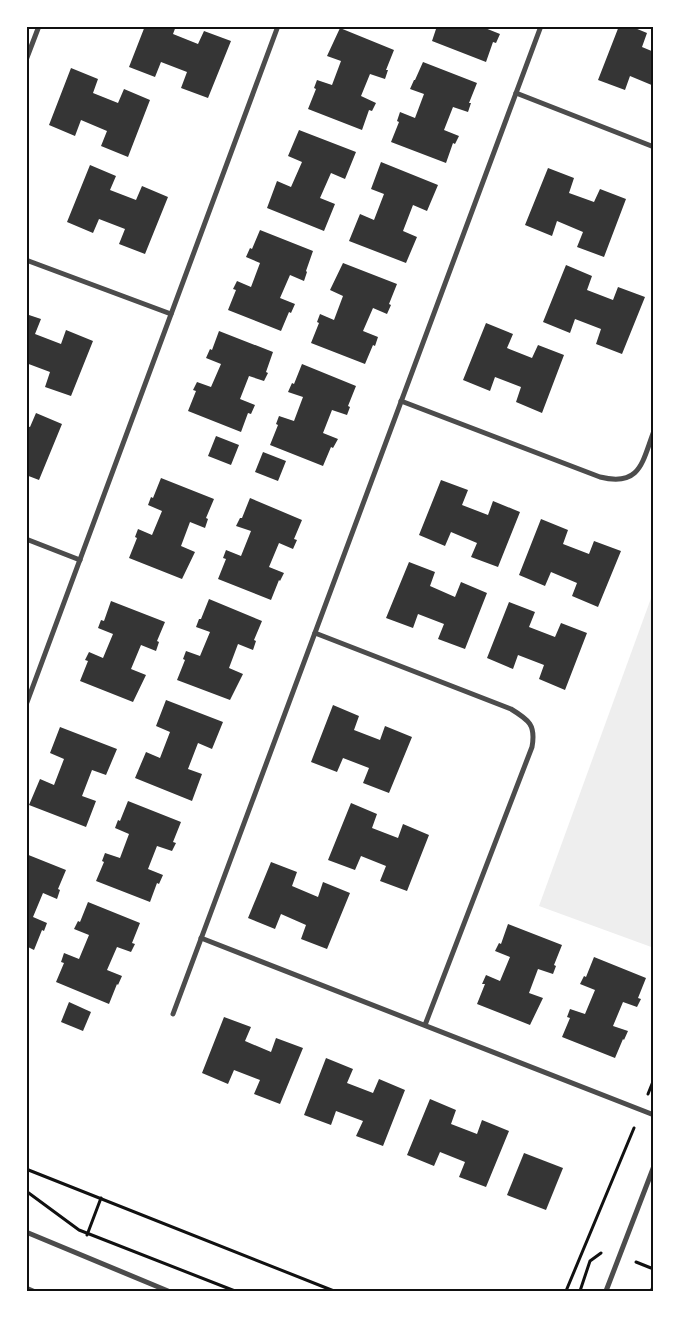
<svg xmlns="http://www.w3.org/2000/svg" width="680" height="1317" font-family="Overpass,sans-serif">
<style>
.green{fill:#eee}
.building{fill:#353535}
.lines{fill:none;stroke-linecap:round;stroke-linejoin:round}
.path{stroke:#111;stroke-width:3}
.minor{stroke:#4c4c4c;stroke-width:5}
.neatline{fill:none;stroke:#111;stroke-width:2}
</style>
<rect width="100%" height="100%" fill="#fff"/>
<!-- green -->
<path class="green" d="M 654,590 L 654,948 L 539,906 Z"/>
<!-- building -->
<g class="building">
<path d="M 145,26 L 176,26 L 173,34 L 198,44 L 204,31 L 231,41 L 208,98 L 181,88 L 187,72 L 161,62 L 155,77 L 129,67 Z"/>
<path d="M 437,26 L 485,26 L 485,28 L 500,34 L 496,43 L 493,42 L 486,62 L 432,41 Z"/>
<path d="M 619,26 L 630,26 L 647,33 L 642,47 L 654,52 L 654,86 L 630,76 L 625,90 L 598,80 Z"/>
<path d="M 340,28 L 394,50 L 386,70 L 388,70 L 385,79 L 370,74 L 361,96 L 376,103 L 372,111 L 369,110 L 362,130 L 308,109 L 316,89 L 314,88 L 317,80 L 332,85 L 341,61 L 327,56 Z"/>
<path d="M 423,62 L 477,83 L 469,103 L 471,103 L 468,112 L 453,107 L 444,130 L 459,136 L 455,144 L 453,143 L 446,163 L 391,142 L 399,122 L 397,121 L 400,112 L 415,118 L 424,94 L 410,89 L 414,80 L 415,80 Z"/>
<path d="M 71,68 L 98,79 L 93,93 L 118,103 L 124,89 L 150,100 L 128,157 L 101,146 L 107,131 L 81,120 L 75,136 L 49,125 Z"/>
<path d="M 299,130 L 356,152 L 345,179 L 331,173 L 320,198 L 335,204 L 324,231 L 267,208 L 277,181 L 291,187 L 302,162 L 288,156 Z"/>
<path d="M 381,162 L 438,185 L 427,211 L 413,205 L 403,231 L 417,237 L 406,263 L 349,241 L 360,214 L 374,220 L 384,194 L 371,189 Z"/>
<path d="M 90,165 L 116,176 L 110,190 L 136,200 L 142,186 L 168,197 L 145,254 L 119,244 L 125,229 L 99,219 L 93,233 L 67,222 Z"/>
<path d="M 548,168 L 574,178 L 569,193 L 594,202 L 600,189 L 626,199 L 604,257 L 577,247 L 583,232 L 557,221 L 552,236 L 525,225 Z"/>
<path d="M 260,230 L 313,251 L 306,271 L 307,272 L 304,281 L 290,275 L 280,298 L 295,304 L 291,313 L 289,312 L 281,331 L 228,310 L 236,290 L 233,289 L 237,281 L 251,287 L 260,263 L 246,257 L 250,248 L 252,249 Z"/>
<path d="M 343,263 L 397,284 L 389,304 L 391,305 L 387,314 L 373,308 L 363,331 L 378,337 L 375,346 L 373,345 L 365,364 L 311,343 L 319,323 L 317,322 L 320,314 L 334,320 L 343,296 L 330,290 Z"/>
<path d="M 566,265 L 592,276 L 587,290 L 613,300 L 618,287 L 645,297 L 622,354 L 596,344 L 601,329 L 575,319 L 570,333 L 543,322 Z"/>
<path d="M 26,314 L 41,319 L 35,334 L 61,344 L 66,330 L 93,341 L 71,396 L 45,387 L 50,372 L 26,363 Z"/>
<path d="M 486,323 L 513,334 L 507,348 L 532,358 L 538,345 L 564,355 L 542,413 L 516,402 L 521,387 L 495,377 L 490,391 L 463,380 Z"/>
<path d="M 219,331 L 273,352 L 266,372 L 268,373 L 264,381 L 249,376 L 240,399 L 255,405 L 251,414 L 248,413 L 241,432 L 188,411 L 196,391 L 193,390 L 197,382 L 211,387 L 221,364 L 206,358 L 210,349 L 212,350 Z"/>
<path d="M 302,364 L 356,386 L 348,406 L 350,407 L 347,415 L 332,410 L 323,433 L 338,439 L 333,448 L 331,447 L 323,466 L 270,445 L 278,425 L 276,424 L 279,416 L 294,421 L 303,397 L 288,392 L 292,383 L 294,384 Z"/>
<path d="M 36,413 L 62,424 L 39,480 L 26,475 L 26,426 L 30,427 Z"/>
<path d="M 216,436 L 239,445 L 231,465 L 208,456 Z"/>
<path d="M 263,452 L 286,461 L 278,481 L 255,472 Z"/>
<path d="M 161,478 L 214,499 L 206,518 L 208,519 L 205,528 L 190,522 L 181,546 L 195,552 L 182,579 L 129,558 L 137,538 L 135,537 L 138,529 L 152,535 L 162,511 L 148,505 L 151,497 L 153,498 Z"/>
<path d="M 441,480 L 468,490 L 462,505 L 488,515 L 493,501 L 520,512 L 498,567 L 471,557 L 477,543 L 451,532 L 445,546 L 419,535 Z"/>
<path d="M 250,498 L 302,520 L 294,539 L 297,540 L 293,549 L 279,543 L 269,567 L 284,573 L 280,581 L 279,580 L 271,600 L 218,579 L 226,559 L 223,558 L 226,550 L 241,556 L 251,531 L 236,526 L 240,518 L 242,518 Z"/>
<path d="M 541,519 L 568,530 L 563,544 L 589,554 L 594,541 L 621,551 L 598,607 L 572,596 L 577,583 L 551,572 L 545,586 L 519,575 Z"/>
<path d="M 409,562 L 435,572 L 430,586 L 455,597 L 461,582 L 487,593 L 465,649 L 438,639 L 444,624 L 418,614 L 413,628 L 386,618 Z"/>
<path d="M 209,599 L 262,621 L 254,640 L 256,641 L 253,650 L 238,644 L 229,668 L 243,674 L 230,700 L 177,680 L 185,660 L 183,659 L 186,651 L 200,656 L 210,632 L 196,627 L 199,619 L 201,619 Z"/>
<path d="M 111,601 L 165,622 L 157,641 L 159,642 L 156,651 L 141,645 L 131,669 L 146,675 L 133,702 L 80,681 L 88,661 L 85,660 L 89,652 L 103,658 L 113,634 L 98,628 L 101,620 L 104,621 Z"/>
<path d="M 509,602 L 535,612 L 529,627 L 555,637 L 561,623 L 587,633 L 565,690 L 539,679 L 544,665 L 518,655 L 513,669 L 487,658 Z"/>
<path d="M 166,700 L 223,722 L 212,749 L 198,743 L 188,769 L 202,774 L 192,801 L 135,778 L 146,752 L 160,758 L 170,732 L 156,726 Z"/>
<path d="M 333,705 L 359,716 L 354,730 L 380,740 L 385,726 L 412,737 L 389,793 L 363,783 L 369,768 L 343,758 L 337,772 L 311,762 Z"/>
<path d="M 60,727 L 117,749 L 106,775 L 92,770 L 82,796 L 96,801 L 86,827 L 29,805 L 40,779 L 54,785 L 64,759 L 50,753 Z"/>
<path d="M 128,801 L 181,822 L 173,842 L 176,843 L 172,851 L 157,846 L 148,869 L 163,875 L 159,884 L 157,883 L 150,902 L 96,881 L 104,862 L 102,861 L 105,853 L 120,858 L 129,834 L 115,828 L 118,820 L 120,821 Z"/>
<path d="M 351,803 L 377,814 L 372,828 L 398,838 L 403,824 L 429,835 L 407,891 L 380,881 L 386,866 L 361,856 L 355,870 L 328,860 Z"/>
<path d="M 26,854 L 66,870 L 58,889 L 60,890 L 57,899 L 43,893 L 33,917 L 47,923 L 44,931 L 42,930 L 34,950 L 26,946 Z"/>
<path d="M 271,862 L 297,872 L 292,886 L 318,897 L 323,882 L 350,893 L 327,949 L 301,939 L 306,925 L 281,914 L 275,929 L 248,918 Z"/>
<path d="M 88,902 L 140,923 L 132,943 L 135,944 L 131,952 L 117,947 L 107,970 L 122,976 L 118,985 L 117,984 L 109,1004 L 56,982 L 64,963 L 61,962 L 64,953 L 79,959 L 89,935 L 74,929 L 78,921 L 80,922 Z"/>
<path d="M 508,924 L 562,945 L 554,965 L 556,966 L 553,974 L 538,969 L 529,993 L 543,998 L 530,1025 L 477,1004 L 485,984 L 482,984 L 486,975 L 500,981 L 510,957 L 495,951 L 499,943 L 501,944 Z"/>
<path d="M 594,957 L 646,978 L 638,998 L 641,999 L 637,1007 L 623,1002 L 613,1026 L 628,1031 L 624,1040 L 623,1039 L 615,1058 L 562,1037 L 570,1018 L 567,1017 L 570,1009 L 585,1014 L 595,990 L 580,984 L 584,976 L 586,977 Z"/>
<path d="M 69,1002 L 91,1012 L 83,1031 L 61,1022 Z"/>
<path d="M 224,1017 L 251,1027 L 245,1041 L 271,1052 L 276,1038 L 303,1048 L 280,1104 L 254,1094 L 260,1080 L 234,1070 L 228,1084 L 202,1073 Z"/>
<path d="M 326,1058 L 353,1069 L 347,1083 L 373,1093 L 379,1079 L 405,1090 L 383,1146 L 356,1136 L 363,1121 L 336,1111 L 331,1125 L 304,1115 Z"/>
<path d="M 430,1099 L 456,1110 L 451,1124 L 477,1134 L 482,1120 L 509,1131 L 486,1187 L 459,1177 L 465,1162 L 440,1152 L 434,1166 L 407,1155 Z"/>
<path d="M 524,1153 L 563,1168 L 546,1210 L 507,1195 Z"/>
</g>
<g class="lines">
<!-- path -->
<g class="path">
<path d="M 648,1094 L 654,1079"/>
<path d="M 26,1169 L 334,1291"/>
<path d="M 26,1191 L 79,1230 L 235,1291"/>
<path d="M 87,1235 L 101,1198"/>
<path d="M 636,1262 L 651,1268"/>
<path d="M 566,1291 L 634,1128"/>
<path d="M 580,1291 L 590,1261 L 601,1253"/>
</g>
<!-- minor -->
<g class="minor">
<path d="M 26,60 L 39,26"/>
<path d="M 516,93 L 654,147"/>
<path d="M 26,260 L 171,314"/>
<path d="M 401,401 L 600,477 C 641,487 642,462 654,431"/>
<path d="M 26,539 L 80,560"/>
<path d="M 315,633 L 511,709 C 529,720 536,725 532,747 L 425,1025"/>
<path d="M 26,705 L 278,26"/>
<path d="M 201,938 L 654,1115"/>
<path d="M 173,1014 L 541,26"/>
<path d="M 26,1232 L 168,1291"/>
<path d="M 26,1288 L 33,1291"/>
<path d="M 606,1291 L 654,1166"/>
<path d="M 652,1291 L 654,1287"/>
</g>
</g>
<!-- border -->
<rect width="680" height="1317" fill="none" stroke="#ffffff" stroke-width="55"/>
<rect x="28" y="28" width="624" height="1262" class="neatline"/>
</svg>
